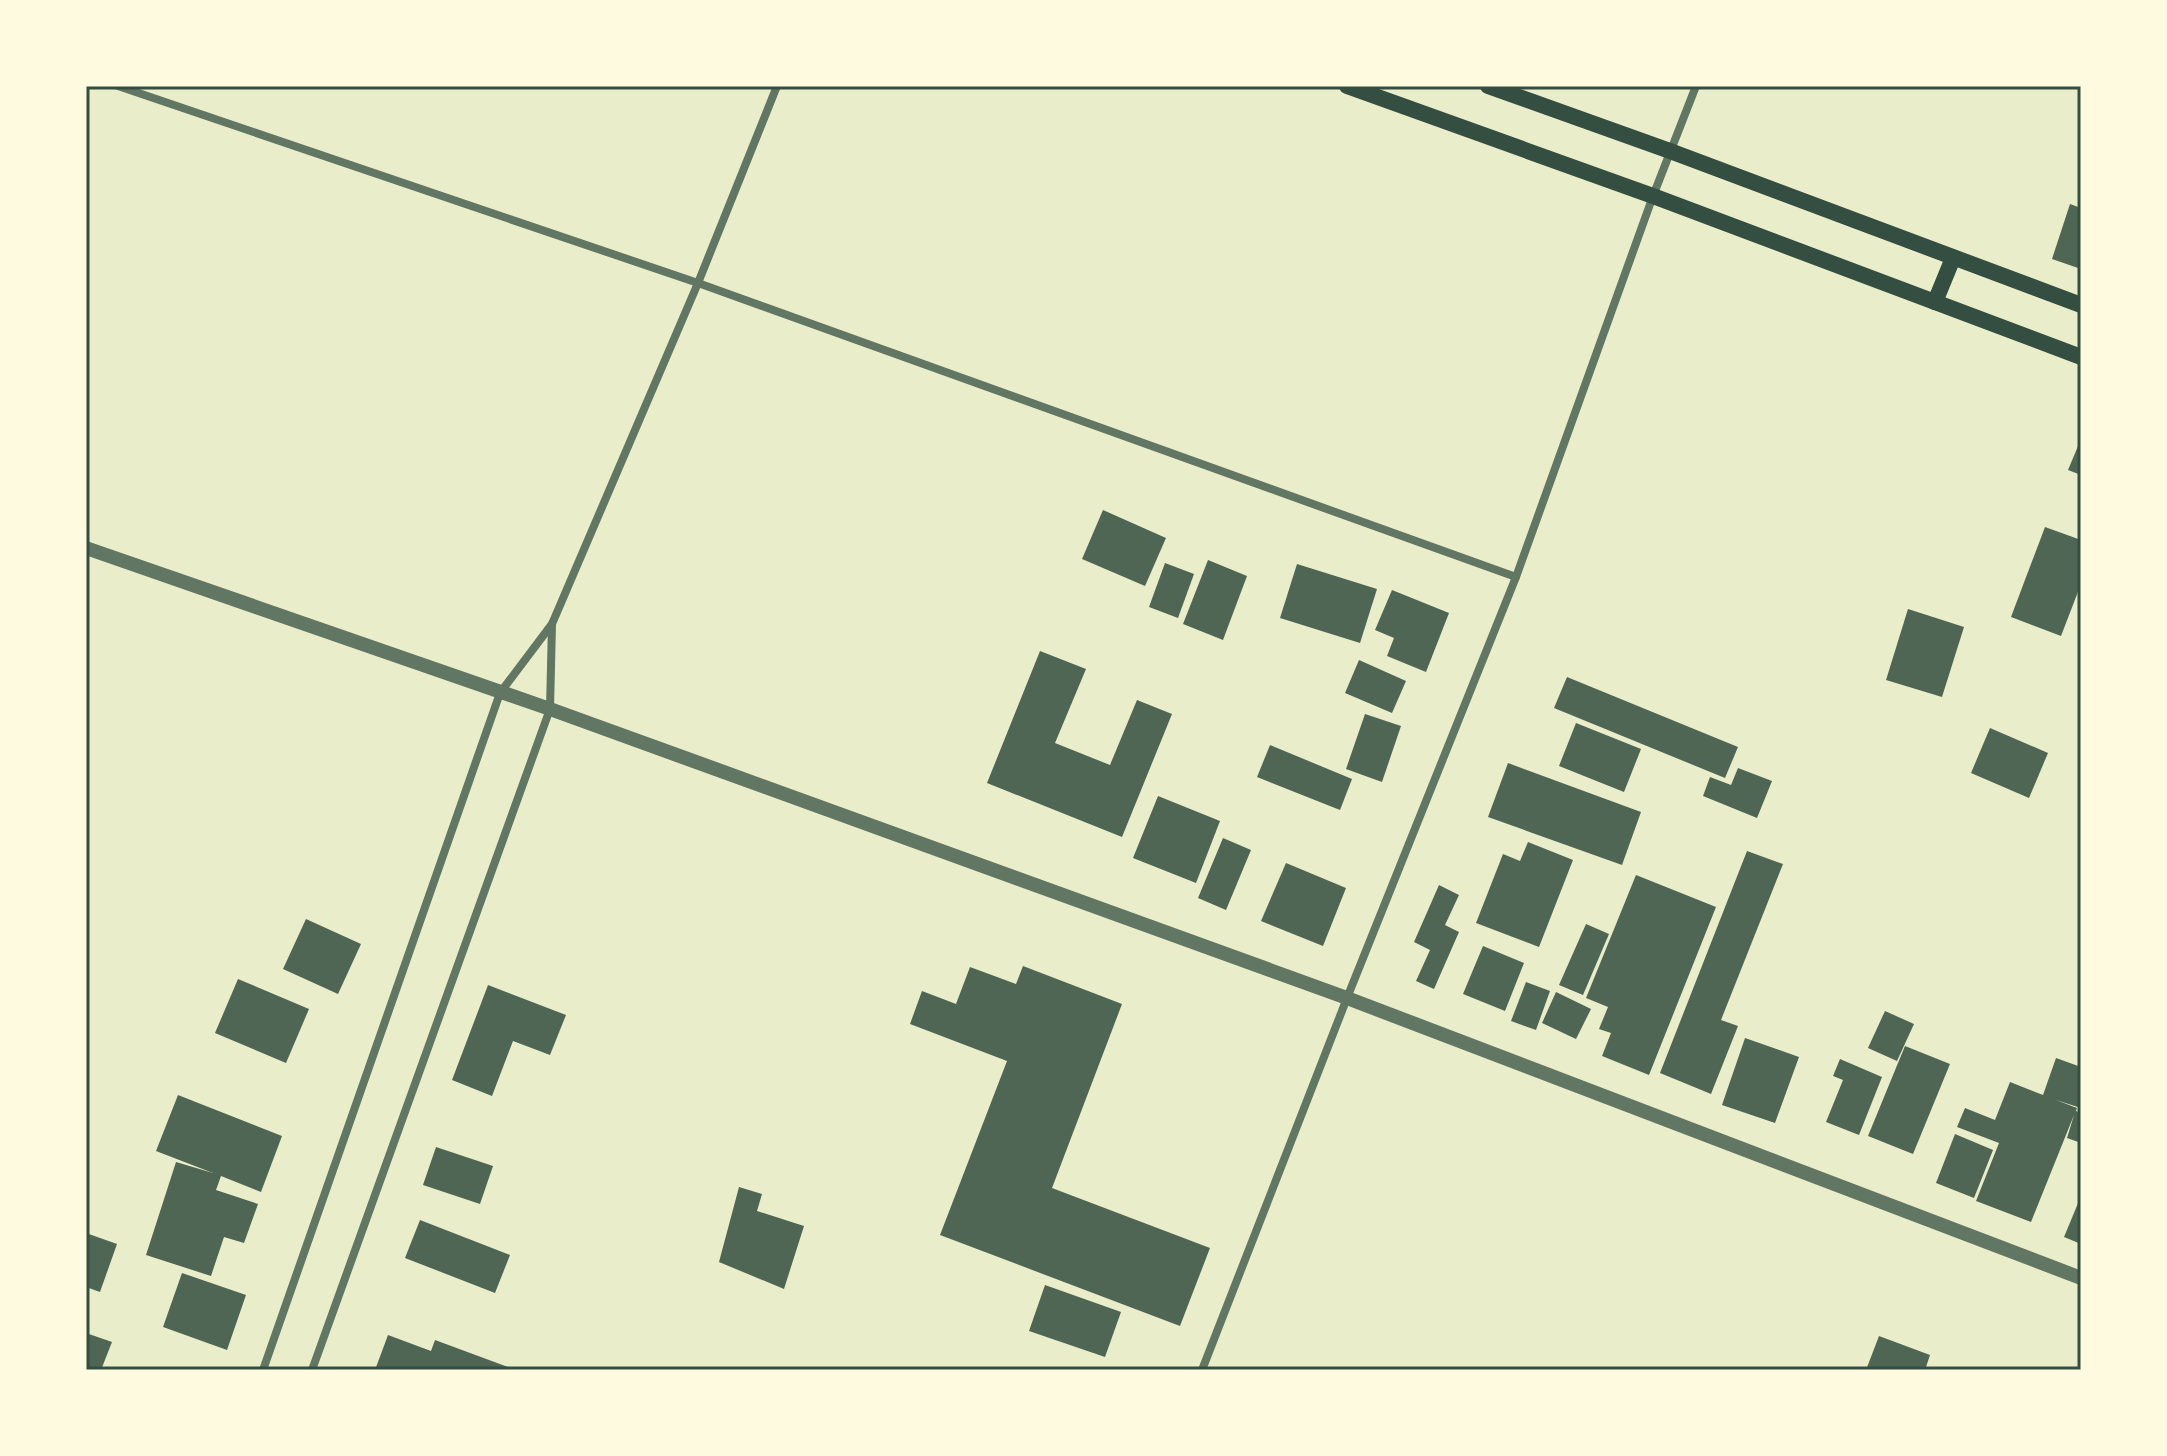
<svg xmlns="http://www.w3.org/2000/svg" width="2167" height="1456" font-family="Figtree,sans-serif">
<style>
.building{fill:#4f6655}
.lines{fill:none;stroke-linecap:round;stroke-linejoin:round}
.minor{stroke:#617663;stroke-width:8}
.tertiary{stroke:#617663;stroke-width:14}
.secondary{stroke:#344e41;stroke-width:16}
.neatline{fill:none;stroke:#344e41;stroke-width:3}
</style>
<rect width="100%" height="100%" fill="#e9edc9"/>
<!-- building -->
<g class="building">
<path d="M 2070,204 L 2081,208 L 2081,269 L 2052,259 Z"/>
<path d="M 2081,439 L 2081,475 L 2068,470 Z"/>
<path d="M 1103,510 L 1166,538 L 1145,586 L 1082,559 Z"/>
<path d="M 2045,527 L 2081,540 L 2081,584 L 2061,636 L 2011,617 Z"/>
<path d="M 1208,560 L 1247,576 L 1223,640 L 1183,624 Z"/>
<path d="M 1165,563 L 1194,574 L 1178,618 L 1149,607 Z"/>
<path d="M 1297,564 L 1377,589 L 1360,643 L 1280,618 Z"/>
<path d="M 1392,590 L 1449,613 L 1426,672 L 1387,656 L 1394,638 L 1375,630 Z"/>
<path d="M 1908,609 L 1964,627 L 1942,697 L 1886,680 Z"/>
<path d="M 1040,651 L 1086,669 L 1055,743 L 1110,765 L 1137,700 L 1172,714 L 1122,837 L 987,783 Z"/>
<path d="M 1359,660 L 1406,681 L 1392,713 L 1345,693 Z"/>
<path d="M 1567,677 L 1738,747 L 1725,778 L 1554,708 Z"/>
<path d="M 1365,714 L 1401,726 L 1382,782 L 1346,769 Z"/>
<path d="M 1576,723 L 1641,749 L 1624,792 L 1559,766 Z"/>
<path d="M 1990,728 L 2048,753 L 2029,798 L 1971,773 Z"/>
<path d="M 1270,745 L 1352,779 L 1340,810 L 1257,777 Z"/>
<path d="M 1508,763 L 1641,812 L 1622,865 L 1488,817 Z"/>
<path d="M 1738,768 L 1772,781 L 1757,818 L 1703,796 L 1710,777 L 1731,785 Z"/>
<path d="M 1158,796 L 1220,821 L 1196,883 L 1133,858 Z"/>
<path d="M 1223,838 L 1251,850 L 1226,910 L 1198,898 Z"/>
<path d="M 1528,842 L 1573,860 L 1539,947 L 1476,923 L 1503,854 L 1520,861 Z"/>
<path d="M 1747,851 L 1783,864 L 1721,1020 L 1738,1026 L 1711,1094 L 1660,1073 Z"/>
<path d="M 1286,863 L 1346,888 L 1323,946 L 1261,921 Z"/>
<path d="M 1636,875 L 1716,907 L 1649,1075 L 1602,1056 L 1611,1033 L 1599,1029 L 1608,1007 L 1586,998 Z"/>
<path d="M 1439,885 L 1459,895 L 1445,925 L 1459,932 L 1434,989 L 1416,981 L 1430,950 L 1414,942 Z"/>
<path d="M 306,919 L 361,944 L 338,994 L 283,969 Z"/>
<path d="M 1586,924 L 1609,934 L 1583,995 L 1559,985 Z"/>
<path d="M 1483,946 L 1524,963 L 1505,1011 L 1463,994 Z"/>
<path d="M 1023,966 L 1122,1004 L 1052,1188 L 1210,1248 L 1180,1326 L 940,1235 L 1007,1061 L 910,1024 L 922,991 L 956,1004 L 970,967 L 1016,984 Z"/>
<path d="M 238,979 L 309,1009 L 286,1063 L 215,1033 Z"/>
<path d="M 1526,982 L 1550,991 L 1536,1030 L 1511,1021 Z"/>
<path d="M 488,985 L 566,1015 L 550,1055 L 513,1041 L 492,1096 L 452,1080 Z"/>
<path d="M 1556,992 L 1591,1009 L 1576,1039 L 1542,1023 Z"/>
<path d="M 1885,1011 L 1914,1024 L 1897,1061 L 1868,1048 Z"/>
<path d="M 1745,1038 L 1799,1057 L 1775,1123 L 1722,1105 Z"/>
<path d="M 1905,1046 L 1950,1064 L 1913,1154 L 1868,1136 Z"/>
<path d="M 2056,1058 L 2081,1067 L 2081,1108 L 2056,1100 L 2077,1108 L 2076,1111 L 2081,1113 L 2081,1143 L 2067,1138 L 2074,1115 L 2031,1222 L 1976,1201 L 1999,1143 L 1957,1127 L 1965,1108 L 1995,1120 L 2010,1082 L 2043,1095 Z"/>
<path d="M 1840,1059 L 1882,1077 L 1859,1135 L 1826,1122 L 1843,1080 L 1833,1076 Z"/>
<path d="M 178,1095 L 282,1136 L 261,1192 L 221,1176 L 216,1190 L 258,1204 L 244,1243 L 224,1237 L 211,1276 L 146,1255 L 176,1162 L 213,1173 L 156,1151 Z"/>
<path d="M 1955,1134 L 1993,1150 L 1974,1198 L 1936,1183 Z"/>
<path d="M 436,1147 L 493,1166 L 480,1204 L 423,1185 Z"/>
<path d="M 739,1187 L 762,1194 L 757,1211 L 804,1226 L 784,1289 L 719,1262 Z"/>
<path d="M 2081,1196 L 2081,1244 L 2064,1237 Z"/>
<path d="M 420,1220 L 510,1255 L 495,1293 L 405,1258 Z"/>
<path d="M 86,1233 L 117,1244 L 100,1292 L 86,1287 Z"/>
<path d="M 182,1273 L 246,1295 L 227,1350 L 163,1327 Z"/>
<path d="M 1045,1285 L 1121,1312 L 1105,1357 L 1029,1331 Z"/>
<path d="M 86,1333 L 112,1342 L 101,1370 L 86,1370 Z"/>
<path d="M 388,1335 L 431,1351 L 435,1340 L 516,1370 L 375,1370 Z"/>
<path d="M 1879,1336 L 1930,1355 L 1925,1370 L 1866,1370 Z"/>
</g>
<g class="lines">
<!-- minor -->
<g class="minor">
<path d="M 118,86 L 698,283 L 1516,577"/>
<path d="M 263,1370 L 500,693 L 552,624 L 698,283 L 777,86"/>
<path d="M 312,1370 L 550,709 L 552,624"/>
<path d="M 1202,1370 L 1347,998 L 1516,577 L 1653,196 L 1696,86"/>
</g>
<!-- tertiary -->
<path class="tertiary" d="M 86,548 L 550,709 L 1347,998 L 2081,1278"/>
<!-- secondary -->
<g class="secondary">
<path d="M 1347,86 L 1653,196 L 2081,357"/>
<path d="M 1488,86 L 1670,151 L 2081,305"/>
<path d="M 1935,302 L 1953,258"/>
</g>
</g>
<!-- border -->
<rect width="2167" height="1456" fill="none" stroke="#fefae0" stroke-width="176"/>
<rect x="88" y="88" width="1991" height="1280" class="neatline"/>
</svg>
